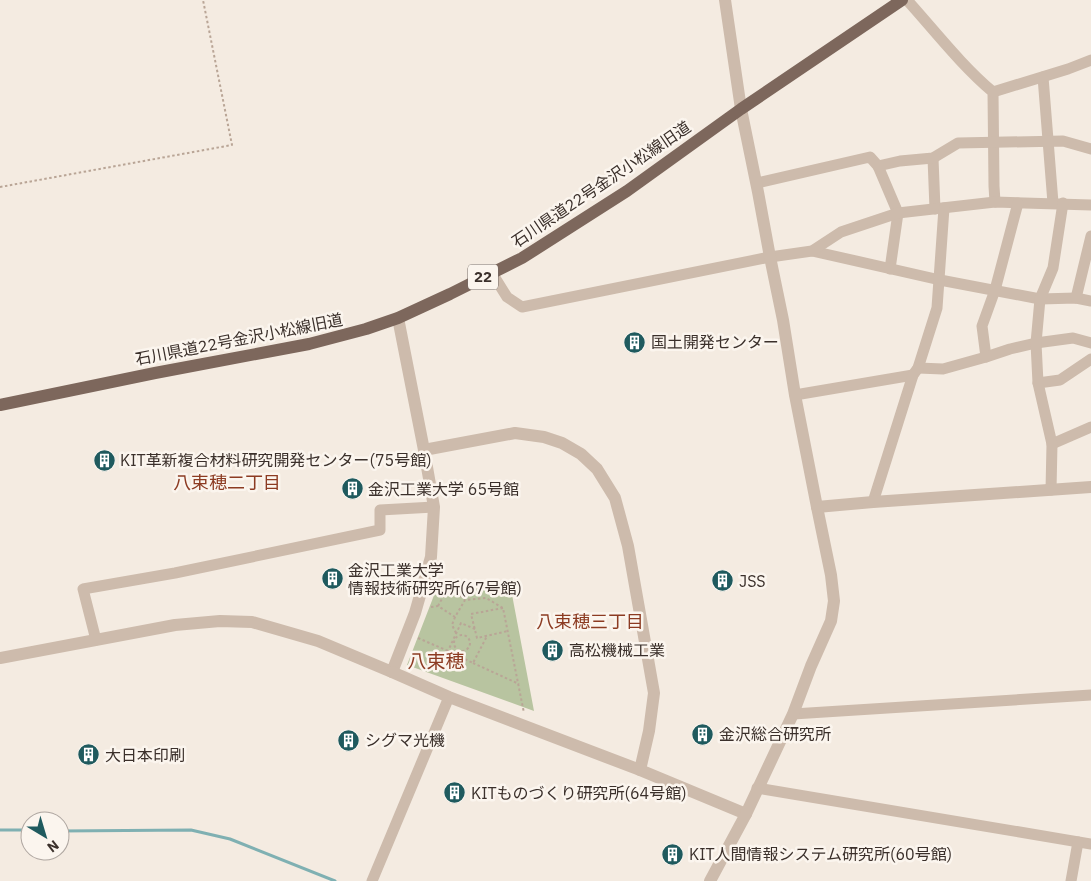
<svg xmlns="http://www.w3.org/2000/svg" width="1091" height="881" font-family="'IBM Plex Sans','Noto Sans JP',sans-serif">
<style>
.green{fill:#b8c4a0}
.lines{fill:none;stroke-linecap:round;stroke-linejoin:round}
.stream{stroke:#7fb0b2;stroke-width:3}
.path{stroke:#b9a596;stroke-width:2;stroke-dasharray:2.5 2.5;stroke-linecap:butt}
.minor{stroke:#cdbbac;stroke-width:11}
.tertiary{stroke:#cdbbac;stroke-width:12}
.primary{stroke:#7d675c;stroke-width:12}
.labels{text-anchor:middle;stroke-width:5;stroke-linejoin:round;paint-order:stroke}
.shield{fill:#fbf5ee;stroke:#756b66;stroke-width:1}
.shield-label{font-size:15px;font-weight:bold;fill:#3b302b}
.street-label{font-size:16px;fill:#3b302b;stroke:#fbf5ee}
.poi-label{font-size:16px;fill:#3b302b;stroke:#fbf5ee;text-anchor:start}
.neighbourhood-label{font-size:18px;fill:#8c3b22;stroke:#fbf5ee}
.quarter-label{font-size:19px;fill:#8c3b22;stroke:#fbf5ee}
</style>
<rect width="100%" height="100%" fill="#f4ebe1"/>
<!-- green -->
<path class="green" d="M 462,580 L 466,590 L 510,584 L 534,711 L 407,665 L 438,585 Z"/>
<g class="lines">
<!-- stream -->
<g class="stream">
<path d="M 0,830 L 30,830"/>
<path d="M 60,831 L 191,830 L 230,839 L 335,881"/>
</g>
<!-- path -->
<g class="path">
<path d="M 0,187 L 232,145 L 203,0"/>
<path d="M 448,583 L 448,588"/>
<path d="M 438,606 L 448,588 L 465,599"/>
<path d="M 431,607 L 438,606 L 455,617 L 465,600 L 486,598 L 503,608 L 524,713"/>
<path d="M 503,608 L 471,614 L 477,638 L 508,631"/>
<path d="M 455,617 L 452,625 L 456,633"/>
<path d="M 475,629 L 461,623 L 448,651 L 473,663 L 487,636"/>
<circle cx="462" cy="643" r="8"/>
<path d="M 418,638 L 448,651"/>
<path d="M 473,663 L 519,684"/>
</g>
<!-- minor -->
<g class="minor">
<path d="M 907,0 C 935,31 961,65 993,92 L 994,186 L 995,202"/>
<path d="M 1043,77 L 1053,203"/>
<path d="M 993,92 L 1068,69 L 1091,60"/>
<path d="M 933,158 L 935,209"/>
<path d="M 878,166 L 898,213 L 890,269"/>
<path d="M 757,183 L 870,157 L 878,166 L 900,161 L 933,158 L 958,143 L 1063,141 L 1091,149"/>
<path d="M 812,251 L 940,280 L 1040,299 L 1076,298 L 1091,301"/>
<path d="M 492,273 L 507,297 L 522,307 L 770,257 L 812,251 L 841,232 L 898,213 L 995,202 L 1091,205"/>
<path d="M 1076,298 L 1091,236"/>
<path d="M 986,357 L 982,326 L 995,290 L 1018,203"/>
<path d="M 918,368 L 943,369 L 986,357 L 1010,349 L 1036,343 L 1073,338 L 1091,343"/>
<path d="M 1038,383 L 1060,380 L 1091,359"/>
<path d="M 795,395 L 913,375"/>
<path d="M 1052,444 L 1091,427"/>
<path d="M 1051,490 L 1052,444 L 1038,383 L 1036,343 L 1040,299 L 1053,268 L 1063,203"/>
<path d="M 873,502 L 913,375 L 918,368 L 937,308 L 944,208"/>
<path d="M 96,640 L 83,589 L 175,573 L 380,530 L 380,510 L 434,507"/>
<path d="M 793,714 L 1091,695"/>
<path d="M 757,788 L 1091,844"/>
<path d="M 372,881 L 449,697"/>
<path d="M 1071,881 L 1078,842"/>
</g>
<!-- tertiary -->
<g class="tertiary">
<path d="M 424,450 L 515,433 L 544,437 L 562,443 L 581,454 L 597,469 L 615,498 L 628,546 L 654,693 L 649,731 L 640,770"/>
<path d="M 817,507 L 873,502 L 1091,487"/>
<path d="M 0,658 L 175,625 L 220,621 L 252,622 L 318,641 L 392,672 L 415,613 L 431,557 L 434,507 L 424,450 L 398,318"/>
<path d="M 392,672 L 449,697 L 640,770 L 746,814"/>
<path d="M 710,881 L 746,814 L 793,714 L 811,666 L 831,621 L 834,601 L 831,575 L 817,507 L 795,395 L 783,320 L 770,257 L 758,192 L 741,109 L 725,0"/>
</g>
<!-- primary -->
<path class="primary" d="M 0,405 L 155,373 L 309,344 L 366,329 L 398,318 L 450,294 L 522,258 L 627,191 L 741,109 L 902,0"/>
</g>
<!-- icons -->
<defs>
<symbol id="building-disc" viewBox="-11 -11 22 22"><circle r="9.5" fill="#1f5a5e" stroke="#fbf5ee"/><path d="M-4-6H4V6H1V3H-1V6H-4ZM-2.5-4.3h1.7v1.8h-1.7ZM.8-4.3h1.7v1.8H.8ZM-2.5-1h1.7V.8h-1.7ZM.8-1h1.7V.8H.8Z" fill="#fff"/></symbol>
</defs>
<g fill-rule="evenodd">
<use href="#building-disc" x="622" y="330" width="25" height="25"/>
<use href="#building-disc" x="92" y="448" width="25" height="25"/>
<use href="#building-disc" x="340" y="476" width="25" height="25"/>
<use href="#building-disc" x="320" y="566" width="25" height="25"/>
<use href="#building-disc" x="710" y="568" width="25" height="25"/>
<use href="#building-disc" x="540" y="638" width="25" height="25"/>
<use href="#building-disc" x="690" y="722" width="25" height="25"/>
<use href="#building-disc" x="336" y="728" width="25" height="25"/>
<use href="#building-disc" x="76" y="742" width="25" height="25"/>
<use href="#building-disc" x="442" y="780" width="25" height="25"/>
<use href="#building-disc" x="660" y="842" width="25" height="25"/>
</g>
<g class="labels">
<!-- shield labels -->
<rect class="shield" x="468" y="264.5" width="30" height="25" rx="4"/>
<g class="shield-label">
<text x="483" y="282">22</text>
</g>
<!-- street labels -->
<g class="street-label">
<text transform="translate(601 184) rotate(-34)" y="6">石川県道22号金沢小松線旧道</text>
<text transform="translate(239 339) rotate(-11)" y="6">石川県道22号金沢小松線旧道</text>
</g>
<!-- poi labels -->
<g class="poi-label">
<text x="651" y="348">国土開発センター</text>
<text x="120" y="466">KIT革新複合材料研究開発センター(75号館)</text>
<text x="368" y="495">金沢工業大学 65号館</text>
<text x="348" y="576">金沢工業大学<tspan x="348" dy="18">情報技術研究所(67号館)</tspan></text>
<text x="739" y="587">JSS</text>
<text x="569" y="656">高松機械工業</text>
<text x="719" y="740">金沢総合研究所</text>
<text x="365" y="746">シグマ光機</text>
<text x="105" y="761">大日本印刷</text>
<text x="471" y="799">KITものづくり研究所(64号館)</text>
<text x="689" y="860">KIT人間情報システム研究所(60号館)</text>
</g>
<!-- neighbourhood labels -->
<g class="neighbourhood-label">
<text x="227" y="489">八束穂二丁目</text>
<text x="590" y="628">八束穂三丁目</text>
</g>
<!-- quarter labels -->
<g class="quarter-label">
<text x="436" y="668">八束穂</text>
</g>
</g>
<!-- north arrow -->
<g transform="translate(45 836) rotate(142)"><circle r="24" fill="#fbf5ee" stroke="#aea6a0"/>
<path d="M0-4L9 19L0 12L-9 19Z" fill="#1f5a5e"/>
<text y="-8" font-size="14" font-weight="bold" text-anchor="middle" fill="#3b302b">N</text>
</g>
</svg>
